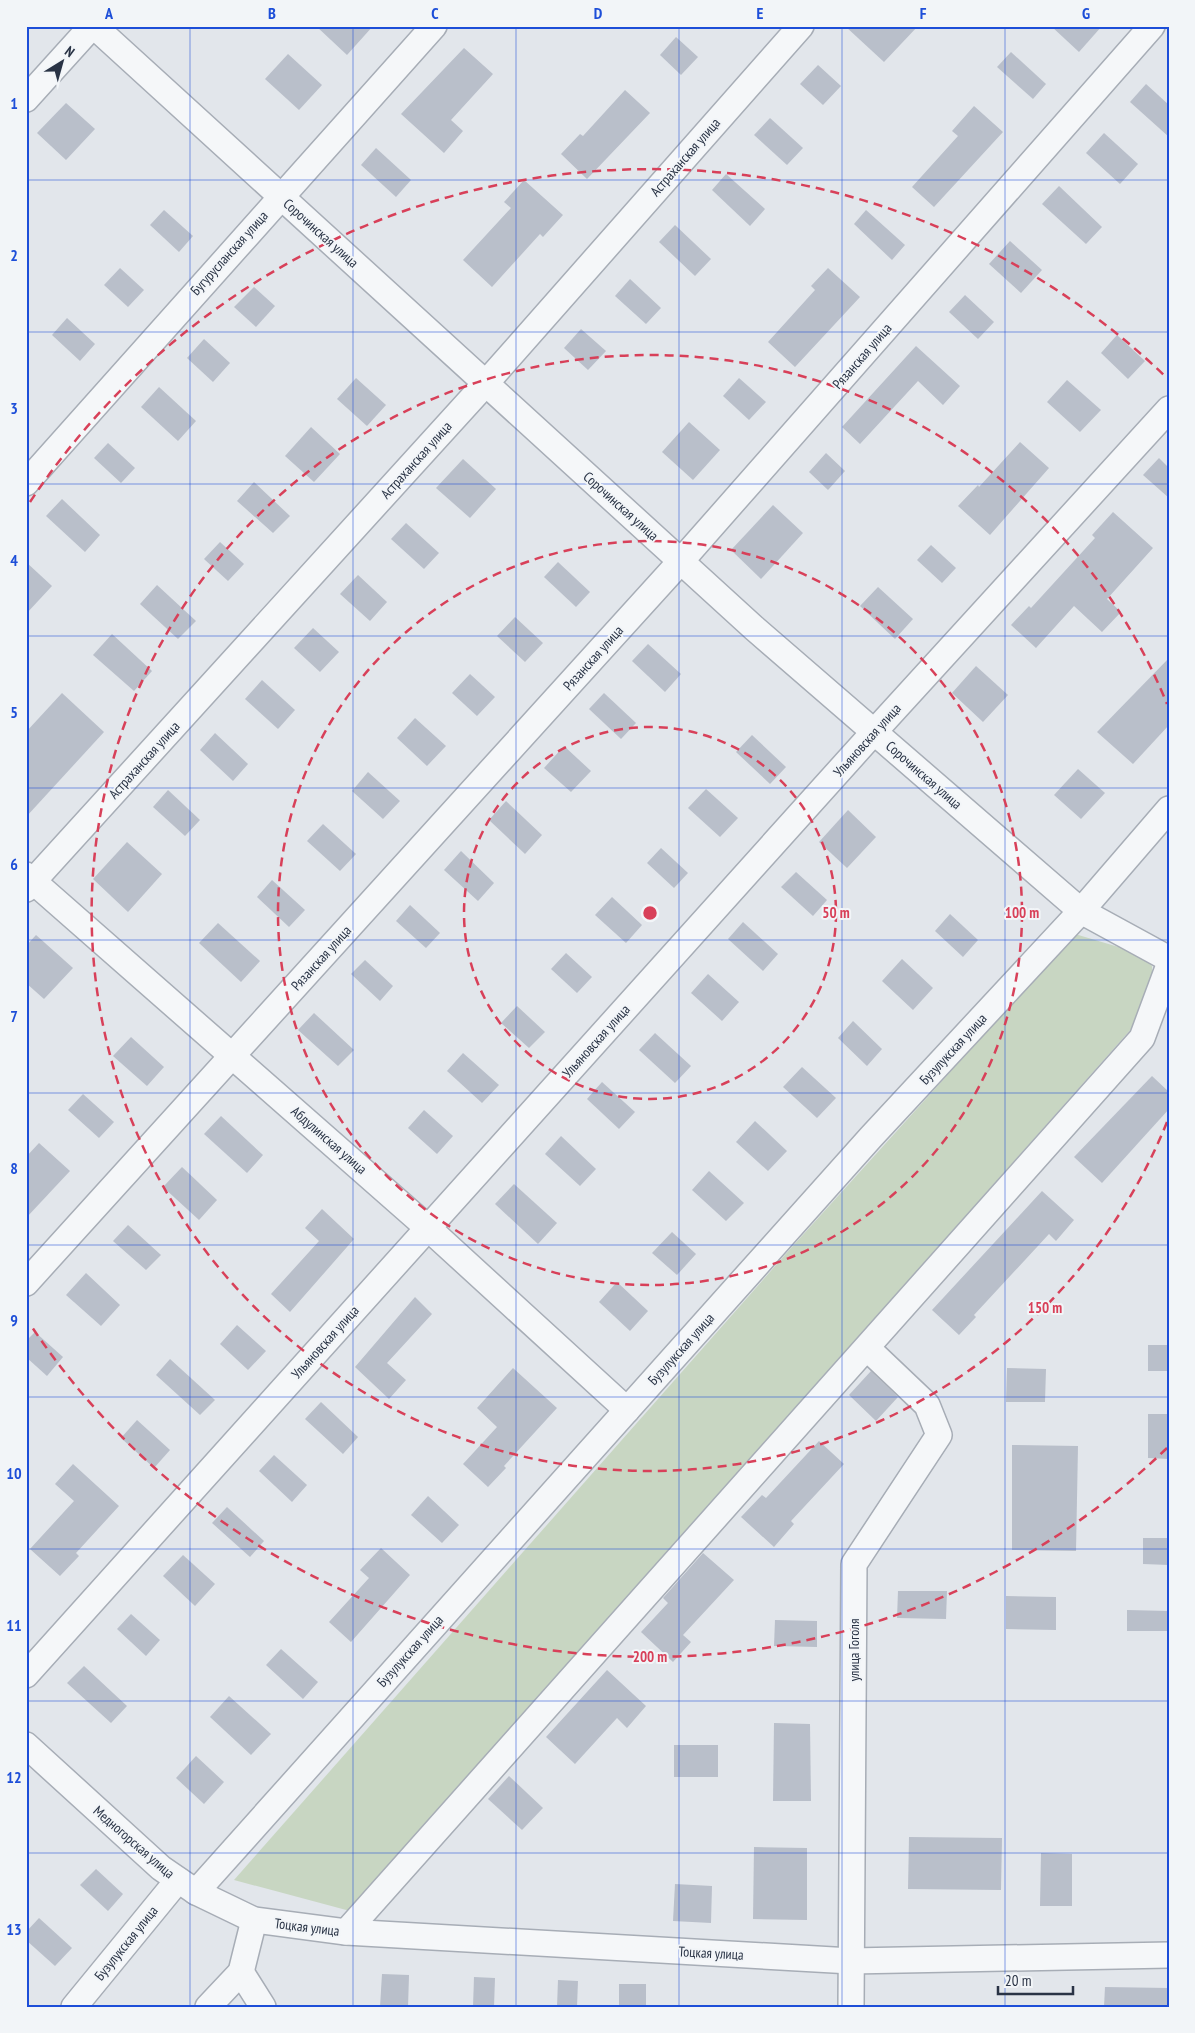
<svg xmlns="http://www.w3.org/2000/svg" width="1195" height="2033" font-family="'PT Sans Narrow',sans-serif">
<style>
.green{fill:#c8d6c2}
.building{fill:#b9bfca}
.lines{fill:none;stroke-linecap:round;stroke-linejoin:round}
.street-casing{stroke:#a7adb6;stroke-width:28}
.street{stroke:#f5f7f9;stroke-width:25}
.grid{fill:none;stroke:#1d4ed8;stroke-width:1;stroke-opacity:0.55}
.ring{fill:none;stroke:#d84059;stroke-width:2.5;stroke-dasharray:9 6}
.labels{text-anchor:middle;stroke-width:4;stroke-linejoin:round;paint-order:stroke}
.street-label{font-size:14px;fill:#293345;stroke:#f2f5f8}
.centre{fill:#d84059;stroke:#f2f5f8;stroke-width:2.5}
.ring-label{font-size:15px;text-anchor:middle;font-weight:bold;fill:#d84059;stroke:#f2f5f8;stroke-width:4;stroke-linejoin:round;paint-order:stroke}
.neatline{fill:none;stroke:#1d4ed8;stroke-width:2}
.grid-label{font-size:16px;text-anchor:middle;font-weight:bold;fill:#1d4ed8}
</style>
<rect width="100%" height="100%" fill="#e2e6eb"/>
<!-- green -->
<path class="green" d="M 1075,934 L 1142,954 L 1152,966 L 1153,987 L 1141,1018 L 350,1911 L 234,1880 L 791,1248 Z"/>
<!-- building -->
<g class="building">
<path d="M 316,26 L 373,26 L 347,55 Z"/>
<path d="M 845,26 L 918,26 L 884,62 Z"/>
<path d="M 1051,26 L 1102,26 L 1079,52 Z"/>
<path d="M 676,37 L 698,57 L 681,75 L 660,55 Z"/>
<path d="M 464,48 L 493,74 L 451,120 L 463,131 L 444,153 L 401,114 Z"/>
<path d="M 1011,52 L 1046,84 L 1033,99 L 997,67 Z"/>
<path d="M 288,54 L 322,85 L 299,110 L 265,79 Z"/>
<path d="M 818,65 L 841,86 L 823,105 L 800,84 Z"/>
<path d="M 1146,84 L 1169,105 L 1169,137 L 1130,102 Z"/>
<path d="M 625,90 L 650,113 L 587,179 L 561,154 L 580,134 L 583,136 Z"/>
<path d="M 66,103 L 95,129 L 66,160 L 37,133 Z"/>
<path d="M 974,106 L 1003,132 L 934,207 L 912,187 L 958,136 L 952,131 Z"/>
<path d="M 770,118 L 803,148 L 787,165 L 754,135 Z"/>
<path d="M 1104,133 L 1138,164 L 1120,184 L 1086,153 Z"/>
<path d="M 376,148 L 411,180 L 396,197 L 361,165 Z"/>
<path d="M 726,174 L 765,209 L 750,226 L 712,190 Z"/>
<path d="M 524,180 L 563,215 L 543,237 L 540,234 L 492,287 L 463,260 L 511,208 L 504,202 Z"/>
<path d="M 1059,186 L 1102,227 L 1086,244 L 1042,204 Z"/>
<path d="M 164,210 L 193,236 L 179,252 L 150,225 Z"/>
<path d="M 866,210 L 905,245 L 892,260 L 854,224 Z"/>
<path d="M 675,225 L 711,259 L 695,276 L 659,242 Z"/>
<path d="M 1010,241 L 1042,270 L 1021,293 L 989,264 Z"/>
<path d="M 120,268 L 144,290 L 128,307 L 104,285 Z"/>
<path d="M 828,268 L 860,297 L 795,367 L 768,342 L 815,290 L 811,286 Z"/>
<path d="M 630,279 L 661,308 L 646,324 L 615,296 Z"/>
<path d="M 254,287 L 275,306 L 256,327 L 234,307 Z"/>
<path d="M 965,295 L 994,322 L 978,339 L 949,312 Z"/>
<path d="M 67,318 L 95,344 L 80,361 L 52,335 Z"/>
<path d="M 581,329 L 606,351 L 588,370 L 564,348 Z"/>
<path d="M 1117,335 L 1145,361 L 1128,379 L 1101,353 Z"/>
<path d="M 204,339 L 230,363 L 213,382 L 187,358 Z"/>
<path d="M 916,346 L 960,386 L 943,405 L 918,381 L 860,444 L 842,427 Z"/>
<path d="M 356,378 L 386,405 L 367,426 L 337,399 Z"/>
<path d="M 739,378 L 766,402 L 749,420 L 723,396 Z"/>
<path d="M 1067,380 L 1101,410 L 1080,432 L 1047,402 Z"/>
<path d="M 159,387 L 196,421 L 178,441 L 141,407 Z"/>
<path d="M 689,422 L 720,450 L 693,480 L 662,452 Z"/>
<path d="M 311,427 L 340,454 L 314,482 L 285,456 Z"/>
<path d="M 1020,442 L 1049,468 L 990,535 L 958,506 L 978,485 L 979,487 Z"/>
<path d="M 108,443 L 135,468 L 121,483 L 94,458 Z"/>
<path d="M 826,453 L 845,471 L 828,490 L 809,472 Z"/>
<path d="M 1159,458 L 1169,468 L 1169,498 L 1143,475 Z"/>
<path d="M 463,459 L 496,489 L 470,518 L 436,488 Z"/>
<path d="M 254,482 L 290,516 L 273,533 L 237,501 Z"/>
<path d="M 62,499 L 100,535 L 85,552 L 46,516 Z"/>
<path d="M 773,505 L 803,533 L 761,579 L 731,550 Z"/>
<path d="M 1113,512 L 1153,548 L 1107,599 L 1121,612 L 1102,632 L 1074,606 L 1036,648 L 1011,625 L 1029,606 L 1031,608 L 1095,538 L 1092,535 Z"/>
<path d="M 406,523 L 439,553 L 424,569 L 391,539 Z"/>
<path d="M 220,542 L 244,564 L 228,581 L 204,559 Z"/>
<path d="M 931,545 L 956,568 L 942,583 L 917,560 Z"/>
<path d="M 26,562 L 52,586 L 26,614 Z"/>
<path d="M 558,562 L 590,592 L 576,607 L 544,577 Z"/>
<path d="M 358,575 L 387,602 L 370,621 L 340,594 Z"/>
<path d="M 157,585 L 196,621 L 178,639 L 140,604 Z"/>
<path d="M 878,587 L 913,619 L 895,639 L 860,606 Z"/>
<path d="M 515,617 L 543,643 L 525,662 L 497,636 Z"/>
<path d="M 313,628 L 339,652 L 320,672 L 294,648 Z"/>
<path d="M 112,634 L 152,671 L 134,691 L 93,655 Z"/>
<path d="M 648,644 L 681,674 L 665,692 L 632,661 Z"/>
<path d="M 1169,658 L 1169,725 L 1133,764 L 1097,732 Z"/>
<path d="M 976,666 L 1008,695 L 983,722 L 952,693 Z"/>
<path d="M 470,674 L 495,697 L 477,716 L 452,693 Z"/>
<path d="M 262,680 L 295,710 L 278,729 L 245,699 Z"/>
<path d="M 62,693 L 104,732 L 26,817 L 26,732 Z"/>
<path d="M 604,693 L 636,723 L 621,739 L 589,709 Z"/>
<path d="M 415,718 L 446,746 L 427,766 L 397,738 Z"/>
<path d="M 215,733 L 248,764 L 233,781 L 200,750 Z"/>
<path d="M 752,735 L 786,767 L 770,784 L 736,752 Z"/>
<path d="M 564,746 L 591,771 L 571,792 L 544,768 Z"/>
<path d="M 1078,769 L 1105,793 L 1081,819 L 1054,795 Z"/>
<path d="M 368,772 L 400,801 L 383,819 L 352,791 Z"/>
<path d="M 706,789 L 738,818 L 720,837 L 688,808 Z"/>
<path d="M 168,790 L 200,820 L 185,836 L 153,807 Z"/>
<path d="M 506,801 L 542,835 L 525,854 L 489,820 Z"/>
<path d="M 848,810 L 876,837 L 847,868 L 819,842 Z"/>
<path d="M 323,824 L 356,854 L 340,871 L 307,841 Z"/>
<path d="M 127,842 L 162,874 L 128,912 L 93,879 Z"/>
<path d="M 661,848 L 688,873 L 674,888 L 647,863 Z"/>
<path d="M 461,851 L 494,883 L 478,901 L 444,870 Z"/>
<path d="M 796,872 L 827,900 L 813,916 L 781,887 Z"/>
<path d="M 272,880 L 305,910 L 289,927 L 257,897 Z"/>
<path d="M 612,897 L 642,925 L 626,943 L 595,915 Z"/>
<path d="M 410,905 L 440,933 L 426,948 L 396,921 Z"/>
<path d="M 950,914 L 978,940 L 963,957 L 935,931 Z"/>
<path d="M 743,922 L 778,954 L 763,971 L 728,939 Z"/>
<path d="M 218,923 L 260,961 L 241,982 L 199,943 Z"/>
<path d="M 36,935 L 73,968 L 44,999 L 26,983 L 26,946 Z"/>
<path d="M 566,953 L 592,977 L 577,993 L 551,969 Z"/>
<path d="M 902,959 L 933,988 L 913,1010 L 882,981 Z"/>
<path d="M 365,960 L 393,986 L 380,1001 L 351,974 Z"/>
<path d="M 708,974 L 739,1002 L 722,1021 L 691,993 Z"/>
<path d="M 517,1006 L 545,1032 L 529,1048 L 501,1023 Z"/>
<path d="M 314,1013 L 354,1050 L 338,1066 L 298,1030 Z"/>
<path d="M 853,1021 L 882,1049 L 867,1066 L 838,1038 Z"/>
<path d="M 655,1033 L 691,1066 L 675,1083 L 639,1050 Z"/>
<path d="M 131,1037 L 164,1067 L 147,1086 L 113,1056 Z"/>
<path d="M 463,1053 L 499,1085 L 482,1103 L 447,1071 Z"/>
<path d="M 802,1067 L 836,1098 L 817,1118 L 783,1087 Z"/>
<path d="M 1152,1076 L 1169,1092 L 1169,1109 L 1102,1183 L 1074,1157 Z"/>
<path d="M 602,1082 L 635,1112 L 619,1129 L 587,1099 Z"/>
<path d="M 83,1094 L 114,1122 L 99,1138 L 68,1110 Z"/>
<path d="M 424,1110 L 453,1136 L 437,1154 L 408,1128 Z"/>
<path d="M 221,1116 L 263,1155 L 247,1173 L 204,1134 Z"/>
<path d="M 755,1121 L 787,1151 L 768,1171 L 736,1142 Z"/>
<path d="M 561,1136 L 596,1169 L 580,1186 L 545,1154 Z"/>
<path d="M 39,1143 L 70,1171 L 26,1218 L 26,1157 Z"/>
<path d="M 182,1167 L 217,1200 L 199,1220 L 163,1187 Z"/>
<path d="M 709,1171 L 744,1203 L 726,1221 L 692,1190 Z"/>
<path d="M 514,1184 L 557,1223 L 538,1244 L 495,1204 Z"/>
<path d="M 1042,1191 L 1074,1220 L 1056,1241 L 1049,1234 L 974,1315 L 976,1317 L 959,1335 L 932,1310 Z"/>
<path d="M 322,1209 L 354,1239 L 290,1312 L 271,1294 L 319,1241 L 305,1228 Z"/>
<path d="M 128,1225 L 161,1255 L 146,1270 L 113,1241 Z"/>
<path d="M 672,1232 L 696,1254 L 677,1275 L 652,1253 Z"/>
<path d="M 86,1273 L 120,1305 L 101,1326 L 66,1295 Z"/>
<path d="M 617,1282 L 648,1311 L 630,1331 L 599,1302 Z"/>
<path d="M 415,1297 L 432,1314 L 387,1363 L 406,1380 L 389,1399 L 355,1367 Z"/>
<path d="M 237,1325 L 266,1351 L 248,1370 L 220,1344 Z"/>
<path d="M 35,1332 L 63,1357 L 47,1376 L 26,1357 L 26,1341 Z"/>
<rect x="1148" y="1345" width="21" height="26"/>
<path d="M 170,1359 L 215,1400 L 200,1415 L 156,1375 Z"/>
<path d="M 513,1368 L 557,1408 L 504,1466 L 506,1468 L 488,1487 L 463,1464 L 497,1427 L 477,1408 Z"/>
<path d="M 1007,1368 L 1046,1369 L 1045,1402 L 1006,1402 Z"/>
<path d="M 871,1371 L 898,1397 L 876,1421 L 849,1395 Z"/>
<path d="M 321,1402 L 358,1437 L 343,1454 L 305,1419 Z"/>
<path d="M 1148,1414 L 1169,1414 L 1169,1459 L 1148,1458 Z"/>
<path d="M 137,1420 L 170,1450 L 154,1468 L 121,1438 Z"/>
<path d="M 819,1441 L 844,1464 L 791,1521 L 794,1524 L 774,1547 L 741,1517 L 762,1495 L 766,1498 Z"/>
<path d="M 1012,1445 L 1078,1446 L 1076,1551 L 1012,1550 Z"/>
<path d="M 274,1455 L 307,1485 L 292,1502 L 259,1471 Z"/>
<path d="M 73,1464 L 119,1506 L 76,1553 L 79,1556 L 60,1576 L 30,1549 L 74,1501 L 55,1484 Z"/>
<path d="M 428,1496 L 459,1525 L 442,1543 L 411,1515 Z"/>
<path d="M 227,1507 L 264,1541 L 250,1557 L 212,1523 Z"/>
<path d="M 1143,1538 L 1169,1538 L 1169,1565 L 1143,1564 Z"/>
<path d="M 381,1548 L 410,1575 L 351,1642 L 329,1622 L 369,1578 L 360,1570 Z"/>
<path d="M 703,1553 L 734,1580 L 683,1635 L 691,1642 L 673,1662 L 641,1632 L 668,1603 L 663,1598 Z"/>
<path d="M 183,1555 L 215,1584 L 195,1606 L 163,1576 Z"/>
<path d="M 898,1591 L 947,1591 L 946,1619 L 897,1618 Z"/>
<path d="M 1006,1596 L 1056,1597 L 1056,1630 L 1006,1629 Z"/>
<path d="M 1127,1610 L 1169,1611 L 1169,1631 L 1127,1631 Z"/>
<path d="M 131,1614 L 160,1640 L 146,1656 L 117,1629 Z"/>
<path d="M 775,1620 L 817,1621 L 817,1647 L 774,1646 Z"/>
<path d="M 281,1649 L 318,1682 L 303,1699 L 266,1665 Z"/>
<path d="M 84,1666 L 127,1706 L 111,1723 L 67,1683 Z"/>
<path d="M 607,1670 L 646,1706 L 627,1728 L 617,1718 L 575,1764 L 546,1737 Z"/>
<path d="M 229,1696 L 271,1734 L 251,1755 L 210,1717 Z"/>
<path d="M 774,1723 L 810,1724 L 811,1801 L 773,1801 Z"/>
<rect x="674" y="1745" width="44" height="32"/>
<path d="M 196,1756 L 224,1782 L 204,1804 L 176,1778 Z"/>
<path d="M 509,1776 L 543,1808 L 522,1830 L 488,1799 Z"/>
<path d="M 909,1837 L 1002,1838 L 1001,1890 L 908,1889 Z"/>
<path d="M 754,1847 L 807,1848 L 807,1920 L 753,1919 Z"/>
<path d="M 1041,1853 L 1072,1854 L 1072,1906 L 1040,1906 Z"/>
<path d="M 96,1869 L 123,1894 L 108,1911 L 80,1885 Z"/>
<path d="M 675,1884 L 712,1886 L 711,1923 L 673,1921 Z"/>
<path d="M 39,1918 L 72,1948 L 55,1966 L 26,1940 L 26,1932 Z"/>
<path d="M 382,1974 L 409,1975 L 408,2007 L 380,2007 Z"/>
<path d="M 474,1977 L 495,1978 L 494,2007 L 473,2007 Z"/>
<path d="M 558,1980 L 578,1981 L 577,2007 L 557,2007 Z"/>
<rect x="619" y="1984" width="27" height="23"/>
<path d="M 1105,1987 L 1169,1988 L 1169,2007 L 1104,2007 Z"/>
</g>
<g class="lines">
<defs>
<g id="street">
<path d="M 94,26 L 754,628 L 1081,911 L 1169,959"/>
<path d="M 26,99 L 92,26"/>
<path d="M 26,483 L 434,26"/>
<path d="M 26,875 L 428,1228 L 627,1410"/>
<path d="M 26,889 L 486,383 L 801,26"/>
<path d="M 26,1283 L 681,561 L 1152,26"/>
<path d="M 26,1675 L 874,732 L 1169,409"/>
<path d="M 26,1745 L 161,1868 L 196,1892 L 254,1920 L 346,1932 L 851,1961 L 1169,1955"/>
<path d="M 196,1892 L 871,1137 L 1081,911 L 1169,809"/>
<path d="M 346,1932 L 1142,1038 L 1169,965"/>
<path d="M 241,1972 L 263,2007"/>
<path d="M 74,2007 L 178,1880"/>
<path d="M 208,2007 L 241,1972 L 254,1920"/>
<path d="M 851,2007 L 854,1564 L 939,1435 L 927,1405 L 867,1348"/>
</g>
</defs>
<!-- street casing -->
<use href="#street" class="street-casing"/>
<!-- street -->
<use href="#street" class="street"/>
</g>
<!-- grid -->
<path class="grid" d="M 190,26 L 190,2007M 353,26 L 353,2007M 516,26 L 516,2007M 679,26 L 679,2007M 842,26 L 842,2007M 1005,26 L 1005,2007M 26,180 L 1169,180M 26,332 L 1169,332M 26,484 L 1169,484M 26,636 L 1169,636M 26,788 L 1169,788M 26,940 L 1169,940M 26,1093 L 1169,1093M 26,1245 L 1169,1245M 26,1397 L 1169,1397M 26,1549 L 1169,1549M 26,1701 L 1169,1701M 26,1853 L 1169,1853"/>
<!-- distance rings -->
<g class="ring">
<circle cx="650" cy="913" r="186"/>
<circle cx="650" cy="913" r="372"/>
<path d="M1167 1122A558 558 0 1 1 1167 704"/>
<path d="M1167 1448A744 744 0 0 1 30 1324M30 502A744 744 0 0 1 1167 378"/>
</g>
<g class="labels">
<!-- street labels -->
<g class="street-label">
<text transform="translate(685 157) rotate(-49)" y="5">Астраханская улица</text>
<text transform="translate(321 233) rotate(42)" y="5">Сорочинская улица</text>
<text transform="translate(229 253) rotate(-48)" y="5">Бугурусланская улица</text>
<text transform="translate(862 356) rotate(-49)" y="5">Рязанская улица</text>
<text transform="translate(416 460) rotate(-48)" y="5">Астраханская улица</text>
<text transform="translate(621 506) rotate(42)" y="5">Сорочинская улица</text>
<text transform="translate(593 658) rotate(-48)" y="5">Рязанская улица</text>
<text transform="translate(867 740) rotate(-48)" y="5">Ульяновская улица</text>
<text transform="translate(144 760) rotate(-48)" y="5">Астраханская улица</text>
<text transform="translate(924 775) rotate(41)" y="5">Сорочинская улица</text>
<text transform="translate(321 958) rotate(-48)" y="5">Рязанская улица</text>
<text transform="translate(596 1041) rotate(-48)" y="5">Ульяновская улица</text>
<text transform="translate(953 1049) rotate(-47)" y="5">Бузулукская улица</text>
<text transform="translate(329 1140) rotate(41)" y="5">Абдулинская улица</text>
<text transform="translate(325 1342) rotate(-48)" y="5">Ульяновская улица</text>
<text transform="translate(681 1349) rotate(-48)" y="5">Бузулукская улица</text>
<text transform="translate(854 1650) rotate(-90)" y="5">улица Гоголя</text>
<text transform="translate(410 1651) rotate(-48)" y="5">Бузулукская улица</text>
<text transform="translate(134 1842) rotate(41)" y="5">Медногорская улица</text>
<text transform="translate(307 1927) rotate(7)" y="5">Тоцкая улица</text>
<text transform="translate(126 1943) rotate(-51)" y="5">Бузулукская улица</text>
<text transform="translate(711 1953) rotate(3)" y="5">Тоцкая улица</text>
</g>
</g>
<circle cx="650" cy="913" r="8" class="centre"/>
<g class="ring-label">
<text x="836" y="918">50 m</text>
<text x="1022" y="918">100 m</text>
<text x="1045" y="1313">150 m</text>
<text x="650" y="1662">200 m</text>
</g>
<!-- border -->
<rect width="1195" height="2033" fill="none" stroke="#f2f5f8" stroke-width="55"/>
<!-- north arrow -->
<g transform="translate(62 62) rotate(37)" stroke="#f2f5f8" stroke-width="4" paint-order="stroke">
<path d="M0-4L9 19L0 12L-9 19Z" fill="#293345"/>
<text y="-8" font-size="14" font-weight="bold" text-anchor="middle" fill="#293345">N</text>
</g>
<!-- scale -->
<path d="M998 1986v8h75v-8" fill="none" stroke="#293345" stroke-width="2.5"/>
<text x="1005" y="1986" font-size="15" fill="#293345" stroke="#f2f5f8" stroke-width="4" paint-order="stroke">20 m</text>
<rect x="28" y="28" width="1140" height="1978" class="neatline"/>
<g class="grid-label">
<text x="109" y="19">A</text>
<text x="272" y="19">B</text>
<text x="435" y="19">C</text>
<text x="598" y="19">D</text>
<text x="760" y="19">E</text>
<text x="923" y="19">F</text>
<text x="1086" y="19">G</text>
<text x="14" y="109">1</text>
<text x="14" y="261">2</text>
<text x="14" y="414">3</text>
<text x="14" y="566">4</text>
<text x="14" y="718">5</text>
<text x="14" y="870">6</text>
<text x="14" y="1022">7</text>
<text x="14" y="1174">8</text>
<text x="14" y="1326">9</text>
<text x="14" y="1479">10</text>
<text x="14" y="1631">11</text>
<text x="14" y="1783">12</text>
<text x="14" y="1935">13</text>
</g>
</svg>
